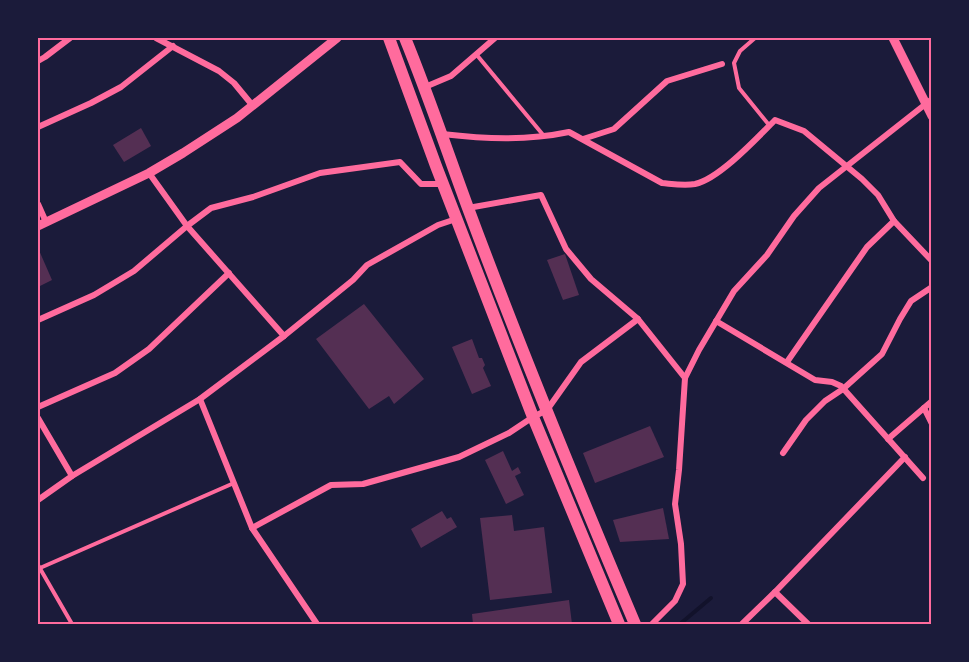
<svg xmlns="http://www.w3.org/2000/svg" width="969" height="662" font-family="'Fira Sans',sans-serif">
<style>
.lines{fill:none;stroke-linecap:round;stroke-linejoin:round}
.stream{stroke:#12122b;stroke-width:4}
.building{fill:#542f53}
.service{stroke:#ff6b9d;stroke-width:4}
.minor{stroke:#ff6b9d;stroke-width:6}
.tertiary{stroke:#ff6b9d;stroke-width:9}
.primary{stroke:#ff6b9d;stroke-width:12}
.neatline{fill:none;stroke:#ff6b9d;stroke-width:2}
</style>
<rect width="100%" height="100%" fill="#1b1b3a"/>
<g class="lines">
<!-- stream -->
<path class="stream" d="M 680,624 L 711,598"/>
</g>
<!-- building -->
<g class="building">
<path d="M 141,128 L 151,146 L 124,162 L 113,145 Z"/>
<path d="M 38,248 L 52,280 L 38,287 Z"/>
<path d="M 565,254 L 579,295 L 563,300 L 547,260 Z"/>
<path d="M 364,304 L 424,379 L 394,404 L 389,396 L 369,409 L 316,339 Z"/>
<path d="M 472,339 L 479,358 L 482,358 L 485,365 L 483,368 L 491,386 L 472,394 L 452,347 Z"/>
<path d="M 650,426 L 664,457 L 595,483 L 583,453 Z"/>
<path d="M 503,451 L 512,471 L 518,467 L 521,473 L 515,476 L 524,495 L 506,504 L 485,460 Z"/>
<path d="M 663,508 L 669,539 L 620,542 L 613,520 Z"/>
<path d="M 442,511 L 447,519 L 451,517 L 457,527 L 421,548 L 411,529 Z"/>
<path d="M 512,515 L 514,531 L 544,527 L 552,593 L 490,600 L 480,518 Z"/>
<path d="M 569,600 L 572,624 L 473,624 L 472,614 Z"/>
</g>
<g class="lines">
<!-- service -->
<g class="service">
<path d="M 755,38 L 740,51 L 734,63 L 739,88 L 769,125"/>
<path d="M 476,54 L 544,136"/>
<path d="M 38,565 L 72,624"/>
<path d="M 40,568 L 234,483"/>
</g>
<!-- minor -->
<g class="minor">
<path d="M 156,38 L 219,71 L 234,83 L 253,106"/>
<path d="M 38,61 L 45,57 L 70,38"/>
<path d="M 425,87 L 451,76 L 495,38"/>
<path d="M 38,127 L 91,103 L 121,87 L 173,46"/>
<path d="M 442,134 C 485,139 526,141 569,132 L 662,183 C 673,184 684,186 695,184 C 719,179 757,138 775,120 L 804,131 L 862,179 L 878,195 L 894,221 L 932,261"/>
<path d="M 583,139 L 614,129 L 667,81 L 722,64"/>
<path d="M 149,173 L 187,226 L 284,336"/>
<path d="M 38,204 L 46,222"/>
<path d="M 468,208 L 541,195 L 566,249 L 591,279 L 638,319 L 685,378"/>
<path d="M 38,320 L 94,295 L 134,271 L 187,226 L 211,208 L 253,197 L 320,173 L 400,162 L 421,184 L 443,184"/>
<path d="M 716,321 L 815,380 L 832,382 L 841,386 L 923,478"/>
<path d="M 787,362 L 867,247 L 894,221"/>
<path d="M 200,399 L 252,528 L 317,624"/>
<path d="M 38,407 L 115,373 L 149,349 L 229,273"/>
<path d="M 924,408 L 932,424"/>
<path d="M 38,418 L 72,476"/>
<path d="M 888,439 L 932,401"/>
<path d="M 783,453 L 806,420 L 825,401 L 843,389 L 882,354 L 900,319 L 911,301 L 932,287"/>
<path d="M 38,500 L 72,476 L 200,399 L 284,336 L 353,280 L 367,265 L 438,225 L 456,219"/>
<path d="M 252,528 L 331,485 L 363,484 L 459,457 L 509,433 L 533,417 L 547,410 L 581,362 L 638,319"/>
<path d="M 775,592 L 808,624"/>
<path d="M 652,624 L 675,601 L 683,584 L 681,544 L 675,504 L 679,470 L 685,378 L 699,350 L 734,291 L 767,255 L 794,216 L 819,188 L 932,99"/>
<path d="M 742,624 L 775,592 L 905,457"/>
</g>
<!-- tertiary -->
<g class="tertiary">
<path d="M 893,38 L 932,116"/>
<path d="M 38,226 L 149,173 L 183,153 L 237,118 L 337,38"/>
</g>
<!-- primary -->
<g class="primary">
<path d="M 389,38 L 436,166 L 533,417 L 619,624"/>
<path d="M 405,38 C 428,94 447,151 468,208 C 520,348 577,487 635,624"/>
</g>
</g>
<!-- border -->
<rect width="969" height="662" fill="none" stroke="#1b1b3a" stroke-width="78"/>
<rect x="39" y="39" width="891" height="584" class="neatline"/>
</svg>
